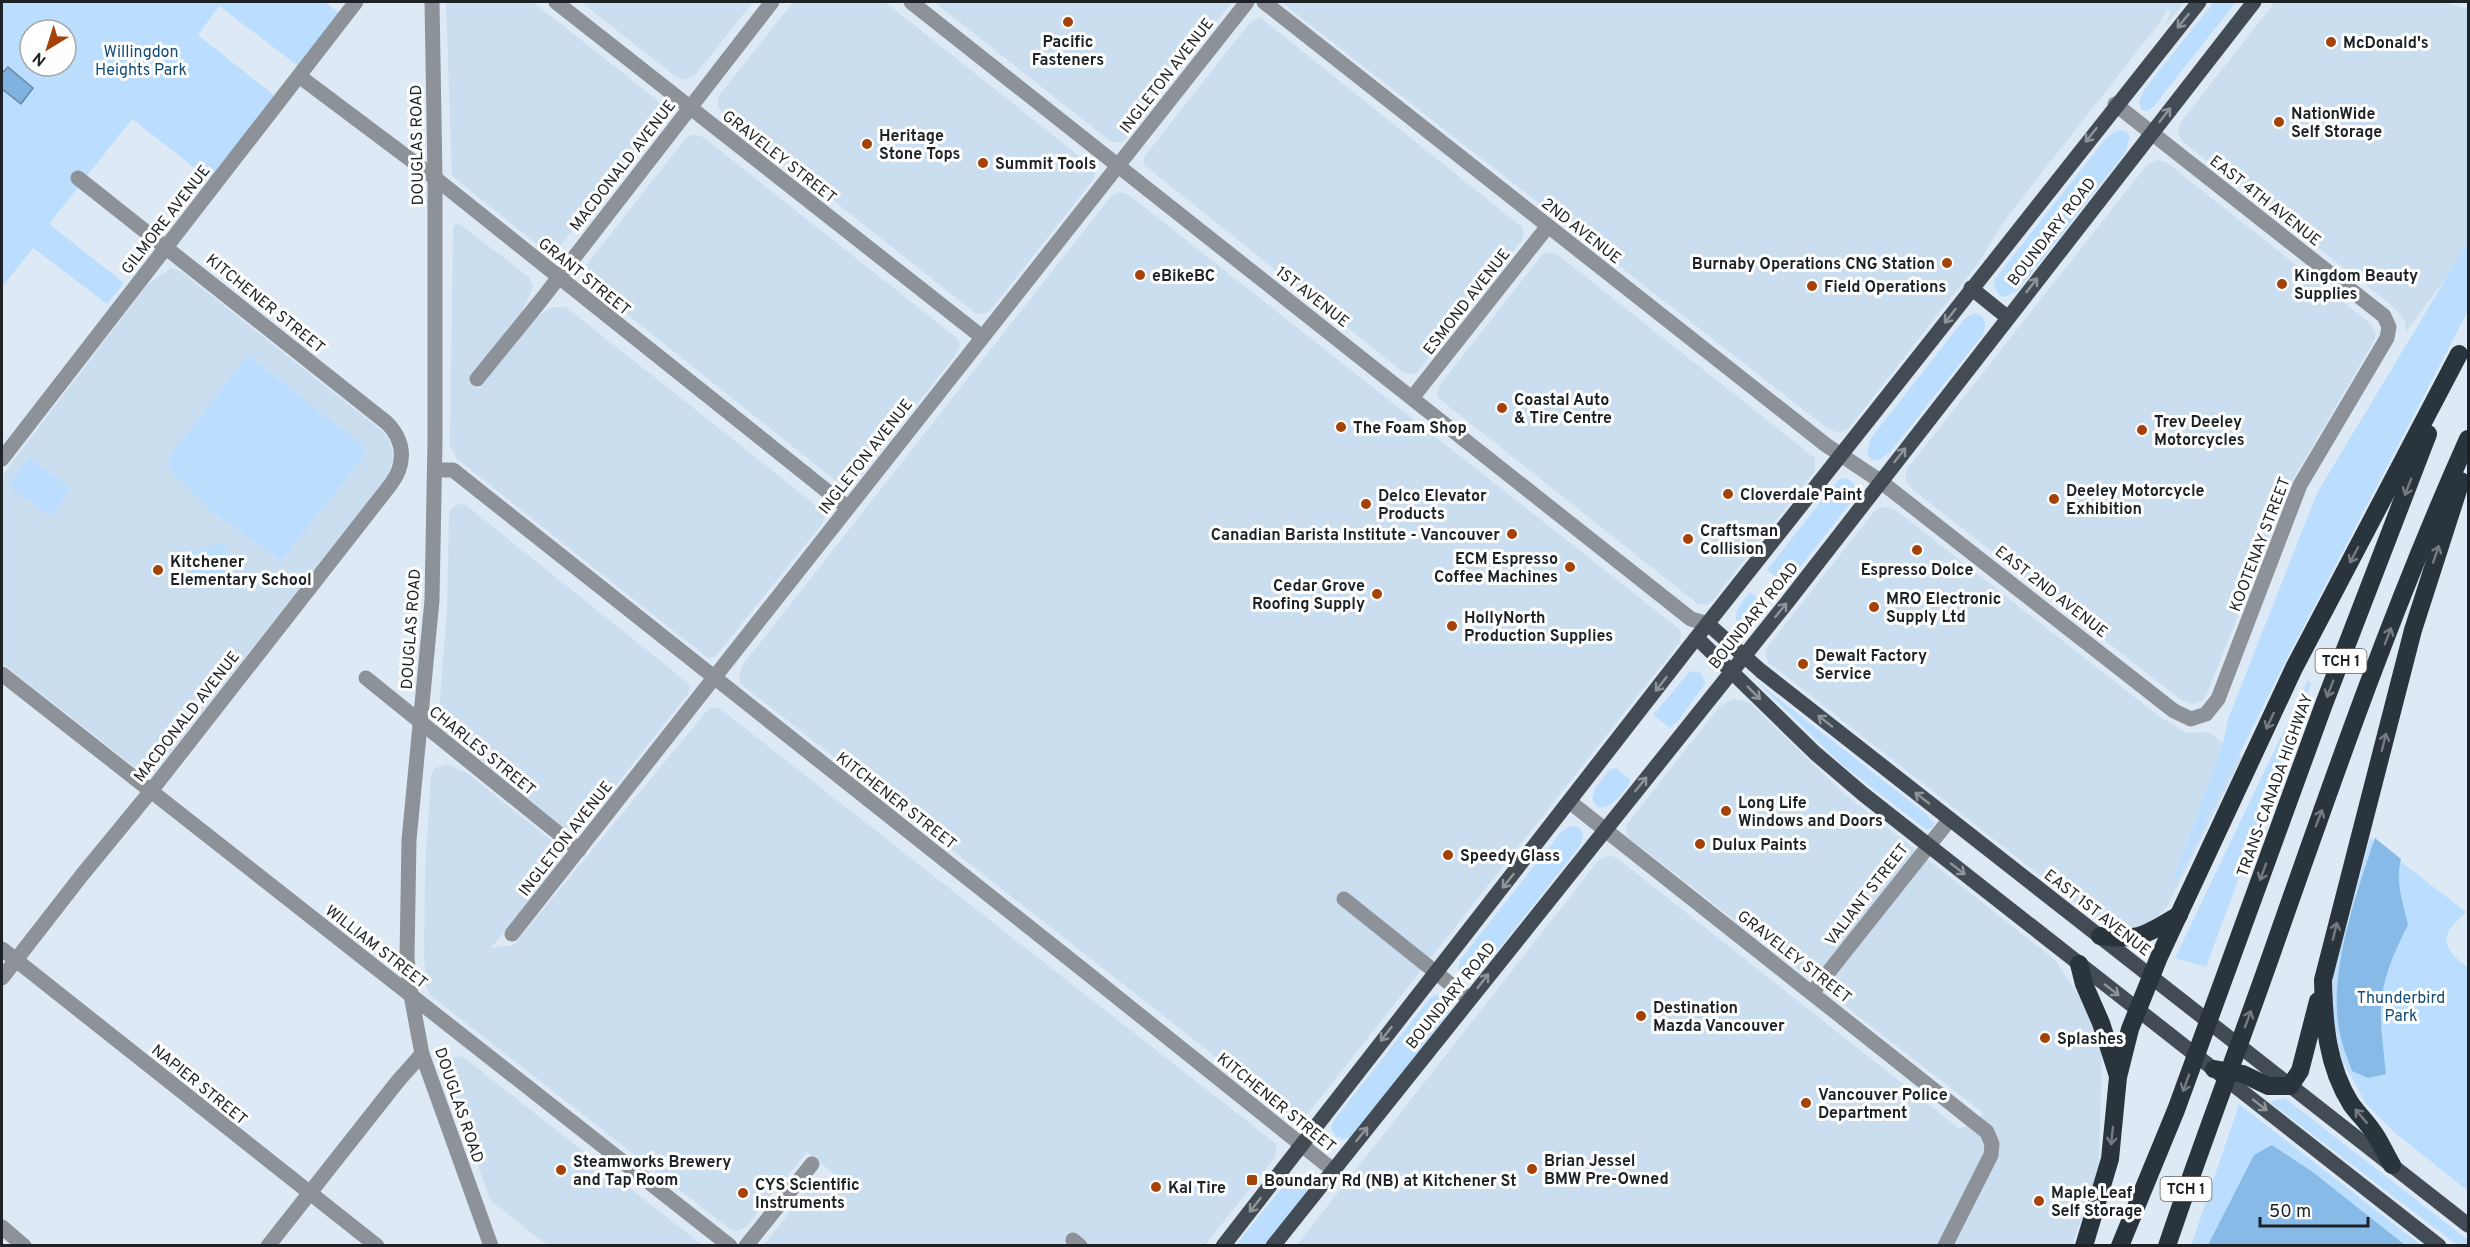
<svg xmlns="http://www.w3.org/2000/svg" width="2470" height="1247" font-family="Overpass,sans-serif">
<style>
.built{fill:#cbdef0}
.green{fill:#bcdefe;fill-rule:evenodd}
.forest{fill:#88bae7}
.water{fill:#80b2df;stroke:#6287a8;stroke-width:1.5}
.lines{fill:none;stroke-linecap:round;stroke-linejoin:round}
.minor{stroke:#8c9297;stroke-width:15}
.major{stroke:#434c54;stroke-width:15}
.highway{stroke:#2a343d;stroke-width:18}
.oneway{stroke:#8e9498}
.oneway2{stroke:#757b81}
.poi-dot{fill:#a54208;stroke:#fff;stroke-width:2}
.labels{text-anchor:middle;stroke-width:6;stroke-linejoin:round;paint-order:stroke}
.shield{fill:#fff;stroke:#616467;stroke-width:1.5}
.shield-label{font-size:15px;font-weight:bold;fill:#1d2226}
.poi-label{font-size:16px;font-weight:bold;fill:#1d2226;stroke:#fff;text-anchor:start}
.park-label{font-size:16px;fill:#134b76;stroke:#fff}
.street-label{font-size:16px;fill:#1d2226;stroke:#fff}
</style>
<rect width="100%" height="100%" fill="#ddeaf6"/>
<!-- built -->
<g class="built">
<path d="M 446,2 L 533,2 L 657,100 L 663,107 L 661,118 L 557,250 L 544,250 L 452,176 Z"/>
<path d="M 581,2 L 753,2 L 695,75 L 685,80 L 676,77 Z"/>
<path d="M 793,2 L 885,2 L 1093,167 L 1095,173 L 1093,180 L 989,312 L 982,314 L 975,313 L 722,112 L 718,107 L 718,98 L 721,93 Z"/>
<path d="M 934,2 L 1232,2 L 1124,141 L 1120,143 L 1110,141 Z"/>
<path d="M 1281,2 L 2185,2 L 2164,27 L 2171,11 L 2167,9 L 2161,21 L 2007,217 L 1978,263 L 1848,429 L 1840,433 L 1828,429 Z"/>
<path d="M 2275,2 L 2443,2 L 2468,9 L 2468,248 L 2406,332 L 2405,322 L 2396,309 L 2182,141 L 2178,132 L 2180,123 Z"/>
<path d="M 1261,18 L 1522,227 L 1524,234 L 1522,240 L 1417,373 L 1410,374 L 1403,372 L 1144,165 L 1144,157 L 1251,21 Z"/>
<path d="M 693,134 L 703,137 L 958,339 L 960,346 L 957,353 L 856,482 L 850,487 L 842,486 L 584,280 L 584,268 L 686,138 Z"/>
<path d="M 2157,160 L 2166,162 L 2371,324 L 2376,334 L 2374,341 L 2288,488 L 2208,692 L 2203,700 L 2194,704 L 2181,700 L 1912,489 L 1905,480 L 1907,469 L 2146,166 Z"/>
<path d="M 1120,192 L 1129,195 L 1678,628 L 1681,633 L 1680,642 L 1307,1115 L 1300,1120 L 1292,1117 L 741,684 L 739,680 L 741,667 L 1112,195 Z"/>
<path d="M 458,223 L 529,277 L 533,287 L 519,318 L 468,382 L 478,389 L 536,317 L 553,307 L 566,307 L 822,510 L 825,517 L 822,524 L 715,657 L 708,658 L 704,655 L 457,459 L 450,446 L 453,226 Z"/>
<path d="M 1549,252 L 1558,255 L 1815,458 L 1815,471 L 1712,601 L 1707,605 L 1698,604 L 1442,401 L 1437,396 L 1439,386 L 1542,255 Z"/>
<path d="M 171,268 L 180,271 L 381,430 L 389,439 L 394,457 L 387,477 L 156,770 L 149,774 L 141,772 L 2,663 L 2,476 L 147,285 Z"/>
<path d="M 459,504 L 466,505 L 688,683 L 690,688 L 687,695 L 585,825 L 577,830 L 555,825 L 478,763 L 467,749 L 438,723 L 447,610 L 449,514 L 452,508 Z"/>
<path d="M 1888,507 L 1897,511 L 2160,717 L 2187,733 L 2208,732 L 2242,757 L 2168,905 L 2157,918 L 2144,928 L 2117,930 L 2089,914 L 1768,662 L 1765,653 L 1768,646 L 1873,513 L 1879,508 Z"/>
<path d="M 1733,699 L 1744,701 L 1752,705 L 1841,791 L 2055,960 L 2088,1008 L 2102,1049 L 2099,1168 L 2072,1245 L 1296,1246 L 1598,861 L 1609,855 L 1617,858 L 1960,1129 L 1984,1114 L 1628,837 L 1626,830 L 1627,824 L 1719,707 Z"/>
<path d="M 718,707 L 1276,1144 L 1276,1156 L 1205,1245 L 764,1245 L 808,1188 L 824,1184 L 833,1173 L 807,1152 L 746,1227 L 738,1231 L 732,1231 L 430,995 L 426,986 L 424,958 L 425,872 L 431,774 L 435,768 L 447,764 L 467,773 L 558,846 L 559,866 L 491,948 L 514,945 L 705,713 L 710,708 Z"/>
<path d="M 460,1056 L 466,1059 L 702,1245 L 547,1245 L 490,1200 L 446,1074 L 447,1063 L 453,1057 Z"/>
</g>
<!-- green -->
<g class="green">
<path d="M 2,2 L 325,2 L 339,13 L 298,66 L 219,6 L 198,35 L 275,96 L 210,180 L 132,119 L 49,224 L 124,283 L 107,304 L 33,248 L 2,287 ZM 30,30 L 66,30 L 66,66 L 30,66 Z"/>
<path d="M 2214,2 L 2236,2 L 2154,106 L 2148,111 L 2142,110 L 2139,101 L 2144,90 Z"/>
<path d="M 2123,130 L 2128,133 L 2130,138 L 2125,153 L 2018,290 L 2005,297 L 1999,295 L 1994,287 L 1995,279 L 2106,138 L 2116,131 Z"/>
<path d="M 2468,242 L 2468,311 L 2280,672 L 2180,875 L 2172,884 L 2222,746 L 2228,719 L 2317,493 Z"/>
<path d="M 1975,313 C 1987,316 1987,327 1981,337 L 1890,452 L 1879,460 L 1871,460 L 1867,453 L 1871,438 L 1965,318 Z"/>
<path d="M 248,355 L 364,446 L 365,455 L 281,561 L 211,511 L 170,470 L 169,456 Z"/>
<path d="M 29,457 L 71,489 L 50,517 L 8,485 Z"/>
<path d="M 1846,478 L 1853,482 L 1855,487 L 1852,501 L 1786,585 L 1767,570 L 1833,486 L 1840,479 Z"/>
<path d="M 224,542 L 235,578 L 198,590 L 186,554 Z"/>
<path d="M 1750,592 L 1768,607 L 1752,627 L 1745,629 C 1726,621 1741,603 1750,592 Z"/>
<path d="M 1690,671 L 1701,673 L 1705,684 L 1678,721 L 1670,728 L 1653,715 Z"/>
<path d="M 2308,680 L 2311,684 L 2206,967 L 2175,958 Z"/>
<path d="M 1756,681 L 1926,814 L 1934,823 L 1933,827 L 1927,830 L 1840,763 Z"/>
<path d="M 1616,768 L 1630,779 L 1630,783 C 1621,793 1613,810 1597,807 L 1592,799 L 1595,788 L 1610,769 Z"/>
<path d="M 1575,826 L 1580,828 L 1583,834 L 1580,846 L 1478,975 L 1471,979 L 1461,976 L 1458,970 L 1460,960 L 1560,833 L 1568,827 Z"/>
<path d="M 2370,838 L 2466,912 C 2439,936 2440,946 2468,968 L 2468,1191 L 2394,1132 L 2366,1104 L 2342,1060 L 2332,1013 L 2333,977 Z"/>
<path d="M 1435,995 C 1447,994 1452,1004 1448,1014 L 1351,1137 L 1344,1139 L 1336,1137 L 1331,1128 L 1334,1120 L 1430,998 Z"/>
<path d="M 2285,1098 L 2468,1240 L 2468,1245 L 2457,1245 L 2270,1102 Z"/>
<path d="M 2239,1104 L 2421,1245 L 2191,1246 Z"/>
<path d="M 1295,1176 L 1305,1180 L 1308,1191 L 1266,1245 L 1235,1246 L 1288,1180 Z"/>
</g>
<!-- forest -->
<g class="forest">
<path d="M 2375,838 L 2401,859 C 2395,882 2403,902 2408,925 C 2395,950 2382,979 2381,1008 C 2380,1030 2384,1052 2386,1074 L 2368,1078 L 2352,1071 C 2345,1052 2338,1033 2337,1013 C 2334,957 2357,891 2375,838 Z"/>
<path d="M 2272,1145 L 2314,1173 L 2405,1245 L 2208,1245 L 2254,1155 Z"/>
</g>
<!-- water -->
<path class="water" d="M 8,67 L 33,88 L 21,104 L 2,89 L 2,73 Z"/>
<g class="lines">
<!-- minor -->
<g class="minor">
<path d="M 432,2 L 435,178 L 435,441 L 432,600 L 409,840 L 407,958 L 411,995 L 422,1054 L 491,1246"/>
<path d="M 556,2 L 982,337"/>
<path d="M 911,2 L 1691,619 L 1708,624"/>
<path d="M 1264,2 L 1826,445 L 1880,481 L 2174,711 L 2191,719 L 2206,714 L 2218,699 L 2300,485 L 2387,338 L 2389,327 L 2384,316 L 2115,104"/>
<path d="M 299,76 L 435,178 L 847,507"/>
<path d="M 477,379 L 542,299 L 772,2"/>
<path d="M 1412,398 L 1548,226"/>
<path d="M 2,459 L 356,2"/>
<path d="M 435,470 L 453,470 L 1082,969 L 1333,1170"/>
<path d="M 2,674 L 730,1246"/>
<path d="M 366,678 L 579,850"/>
<path d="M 1570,802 L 1987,1132 L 1992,1144 L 1991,1155 L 1945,1246"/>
<path d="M 1344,899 L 1469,999"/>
<path d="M 512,934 L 1247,2"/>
<path d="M 2,949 L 377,1246"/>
<path d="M 2,978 L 82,875 L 151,791 L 391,484 C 406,464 405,441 387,423 L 78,178"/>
<path d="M 1812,993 L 1950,819"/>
<path d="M 2,1227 L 24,1246"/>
<path d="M 1073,1240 L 1080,1246"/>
<path d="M 268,1246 L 398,1081 L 422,1054"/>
<path d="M 746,1246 L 812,1164"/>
</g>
<!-- major -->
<g class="major">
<path d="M 1971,288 L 2007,317"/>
<path d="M 1708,624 L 1761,671 L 2468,1225"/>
<path d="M 1697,638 L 1815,753 L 1863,794 L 2439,1246"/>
<path d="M 1223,1246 L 1689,647 L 2199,2"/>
<path d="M 1273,1246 L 1789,600 L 2254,2"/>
</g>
<!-- highway -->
<g class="highway">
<path d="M 2100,936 C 2141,941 2145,935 2179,915"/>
<path d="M 2079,964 L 2084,984 L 2101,1023 L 2118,1076"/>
<path d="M 2214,1069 L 2243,1074 L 2268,1086 L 2290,1086 L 2300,1071 L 2318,1001"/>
<path d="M 2392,1165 C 2386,1155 2381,1143 2374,1133 C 2367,1122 2358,1114 2351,1104 C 2327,1066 2324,1023 2323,980 L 2413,630 L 2461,481"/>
<path d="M 2084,1246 L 2110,1159 L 2118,1077 L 2130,1029 L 2159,957 L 2294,668 L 2459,354"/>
<path d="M 2120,1246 L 2176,1110 L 2324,704 L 2428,434"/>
<path d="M 2167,1246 C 2201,1145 2239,1047 2274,947 C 2334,776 2394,604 2468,439"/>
</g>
</g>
<!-- one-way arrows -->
<defs><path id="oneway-shaft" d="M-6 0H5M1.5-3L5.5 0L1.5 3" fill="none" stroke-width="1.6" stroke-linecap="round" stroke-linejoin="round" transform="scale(1.5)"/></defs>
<g class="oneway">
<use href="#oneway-shaft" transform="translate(2183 21) rotate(129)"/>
<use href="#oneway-shaft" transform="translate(2165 115) rotate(-52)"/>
<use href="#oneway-shaft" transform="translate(2091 135) rotate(128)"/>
<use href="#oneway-shaft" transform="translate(2032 285) rotate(-52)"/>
<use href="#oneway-shaft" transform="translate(1950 316) rotate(128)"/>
<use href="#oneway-shaft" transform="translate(1900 455) rotate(-52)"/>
<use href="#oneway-shaft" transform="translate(1781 610) rotate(-51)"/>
<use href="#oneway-shaft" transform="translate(1661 684) rotate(128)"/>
<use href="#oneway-shaft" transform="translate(1754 693) rotate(45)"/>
<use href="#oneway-shaft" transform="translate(1825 721) rotate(-142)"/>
<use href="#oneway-shaft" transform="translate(1641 784) rotate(-51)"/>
<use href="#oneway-shaft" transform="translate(1922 798) rotate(-142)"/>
<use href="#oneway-shaft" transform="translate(1958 869) rotate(38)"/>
<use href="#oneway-shaft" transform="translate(1508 881) rotate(128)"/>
<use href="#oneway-shaft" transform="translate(1483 981) rotate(-52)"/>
<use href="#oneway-shaft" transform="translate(2112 990) rotate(38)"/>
<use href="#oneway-shaft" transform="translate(1386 1034) rotate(128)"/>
<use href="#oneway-shaft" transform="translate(2260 1105) rotate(38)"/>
<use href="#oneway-shaft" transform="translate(1362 1134) rotate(-51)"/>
<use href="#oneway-shaft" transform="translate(1255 1205) rotate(128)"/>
</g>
<g class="oneway2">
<use href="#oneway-shaft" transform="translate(2408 487) rotate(111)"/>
<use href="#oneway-shaft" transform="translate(2436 554) rotate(-71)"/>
<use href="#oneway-shaft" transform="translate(2354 555) rotate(118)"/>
<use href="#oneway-shaft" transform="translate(2388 636) rotate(-69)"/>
<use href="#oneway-shaft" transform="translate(2330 689) rotate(111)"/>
<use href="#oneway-shaft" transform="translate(2270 721) rotate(115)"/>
<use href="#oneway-shaft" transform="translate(2384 742) rotate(-76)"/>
<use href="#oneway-shaft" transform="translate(2319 818) rotate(-69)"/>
<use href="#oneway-shaft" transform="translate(2263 872) rotate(110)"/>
<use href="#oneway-shaft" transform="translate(2335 931) rotate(-76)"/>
<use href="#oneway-shaft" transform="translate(2248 1019) rotate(-70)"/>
<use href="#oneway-shaft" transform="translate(2186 1083) rotate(110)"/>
<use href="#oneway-shaft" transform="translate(2361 1116) rotate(-130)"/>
<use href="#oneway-shaft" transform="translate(2112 1136) rotate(96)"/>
</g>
<!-- markers -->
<g class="poi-dot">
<circle cx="1068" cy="22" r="6"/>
<circle cx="2331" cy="42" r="6"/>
<circle cx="2279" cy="122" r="6"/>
<circle cx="867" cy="144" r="6"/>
<circle cx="983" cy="163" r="6"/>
<circle cx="1947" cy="263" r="6"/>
<circle cx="1140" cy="275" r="6"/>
<circle cx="2282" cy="284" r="6"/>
<circle cx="1812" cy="286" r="6"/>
<circle cx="1502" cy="408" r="6"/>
<circle cx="1341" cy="427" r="6"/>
<circle cx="2142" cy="430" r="6"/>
<circle cx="1728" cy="494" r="6"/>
<circle cx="2054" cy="499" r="6"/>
<circle cx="1366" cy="504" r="6"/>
<circle cx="1512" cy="534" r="6"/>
<circle cx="1688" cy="539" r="6"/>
<circle cx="1917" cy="550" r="6"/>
<circle cx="1570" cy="567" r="6"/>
<circle cx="158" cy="570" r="6"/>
<circle cx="1377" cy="594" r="6"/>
<circle cx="1874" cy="607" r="6"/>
<circle cx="1452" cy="626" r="6"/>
<circle cx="1803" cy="664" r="6"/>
<circle cx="1726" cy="811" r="6"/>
<circle cx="1700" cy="844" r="6"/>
<circle cx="1448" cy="855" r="6"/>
<circle cx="1641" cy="1016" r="6"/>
<circle cx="2045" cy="1038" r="6"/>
<circle cx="1806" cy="1103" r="6"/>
<circle cx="1532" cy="1169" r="6"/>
<circle cx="561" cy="1170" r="6"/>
<rect x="1246" y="1174" width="12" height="12" rx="3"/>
<circle cx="1156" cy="1187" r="6"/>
<circle cx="743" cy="1193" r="6"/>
<circle cx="2039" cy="1201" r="6"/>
</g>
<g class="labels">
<!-- shield labels -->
<g class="shield">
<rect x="2315.5" y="649" width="51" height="24" rx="4.5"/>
<rect x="2160.5" y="1177" width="51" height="24" rx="4.5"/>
</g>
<g class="shield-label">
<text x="2341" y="666">TCH 1</text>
<text x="2186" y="1194">TCH 1</text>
</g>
<!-- poi labels -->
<g class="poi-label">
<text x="1068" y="47" text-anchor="middle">Pacific<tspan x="1068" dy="18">Fasteners</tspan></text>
<text x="2343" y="48">McDonald's</text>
<text x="2291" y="119">NationWide<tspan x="2291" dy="18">Self Storage</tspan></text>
<text x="879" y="141">Heritage<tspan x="879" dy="18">Stone Tops</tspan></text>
<text x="995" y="169">Summit Tools</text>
<text x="1935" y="269" text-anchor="end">Burnaby Operations CNG Station</text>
<text x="1152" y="281">eBikeBC</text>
<text x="2294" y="281">Kingdom Beauty<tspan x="2294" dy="18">Supplies</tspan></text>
<text x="1824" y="292">Field Operations</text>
<text x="1514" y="405">Coastal Auto<tspan x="1514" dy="18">&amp; Tire Centre</tspan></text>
<text x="2154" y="427">Trev Deeley<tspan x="2154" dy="18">Motorcycles</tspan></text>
<text x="1353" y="433">The Foam Shop</text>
<text x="2066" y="496">Deeley Motorcycle<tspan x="2066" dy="18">Exhibition</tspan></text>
<text x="1740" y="500">Cloverdale Paint</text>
<text x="1378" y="501">Delco Elevator<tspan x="1378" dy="18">Products</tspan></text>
<text x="1700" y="536">Craftsman<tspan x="1700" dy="18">Collision</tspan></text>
<text x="1500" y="540" text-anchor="end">Canadian Barista Institute - Vancouver</text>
<text x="1558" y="564" text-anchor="end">ECM Espresso<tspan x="1558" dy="18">Coffee Machines</tspan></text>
<text x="170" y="567">Kitchener<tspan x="170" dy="18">Elementary School</tspan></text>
<text x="1917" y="575" text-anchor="middle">Espresso Dolce</text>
<text x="1365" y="591" text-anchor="end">Cedar Grove<tspan x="1365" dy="18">Roofing Supply</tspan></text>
<text x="1886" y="604">MRO Electronic<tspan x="1886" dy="18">Supply Ltd</tspan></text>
<text x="1464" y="623">HollyNorth<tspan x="1464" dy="18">Production Supplies</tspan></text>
<text x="1815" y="661">Dewalt Factory<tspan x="1815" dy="18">Service</tspan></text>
<text x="1738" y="808">Long Life<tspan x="1738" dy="18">Windows and Doors</tspan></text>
<text x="1712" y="850">Dulux Paints</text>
<text x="1460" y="861">Speedy Glass</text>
<text x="1653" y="1013">Destination<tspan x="1653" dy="18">Mazda Vancouver</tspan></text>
<text x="2057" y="1044">Splashes</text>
<text x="1818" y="1100">Vancouver Police<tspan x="1818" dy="18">Department</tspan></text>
<text x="1544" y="1166">Brian Jessel<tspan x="1544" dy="18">BMW Pre-Owned</tspan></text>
<text x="573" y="1167">Steamworks Brewery<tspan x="573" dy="18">and Tap Room</tspan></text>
<text x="1264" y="1186">Boundary Rd (NB) at Kitchener St</text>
<text x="755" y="1190">CYS Scientific<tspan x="755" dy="18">Instruments</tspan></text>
<text x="1168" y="1193">Kal Tire</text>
<text x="2051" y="1198">Maple Leaf<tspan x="2051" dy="18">Self Storage</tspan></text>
</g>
<!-- park labels -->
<g class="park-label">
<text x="141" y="57">Willingdon<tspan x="141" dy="18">Heights Park</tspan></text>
<text x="2401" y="1003">Thunderbird<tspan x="2401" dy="18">Park</tspan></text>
</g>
<!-- street labels -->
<g class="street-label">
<text transform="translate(1166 75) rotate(-52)" y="6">INGLETON AVENUE</text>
<text transform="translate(416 145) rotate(-91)" y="6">DOUGLAS ROAD</text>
<text transform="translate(780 156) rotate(38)" y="6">GRAVELEY STREET</text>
<text transform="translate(622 165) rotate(-52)" y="6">MACDONALD AVENUE</text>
<text transform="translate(2266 200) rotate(38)" y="6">EAST 4TH AVENUE</text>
<text transform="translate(165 219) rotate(-52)" y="6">GILMORE AVENUE</text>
<text transform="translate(1582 230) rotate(38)" y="6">2ND AVENUE</text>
<text transform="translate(2051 231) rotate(-52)" y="6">BOUNDARY ROAD</text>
<text transform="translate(585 276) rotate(39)" y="6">GRANT STREET</text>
<text transform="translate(1313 296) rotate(38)" y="6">1ST AVENUE</text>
<text transform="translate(1466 301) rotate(-52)" y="6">ESMOND AVENUE</text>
<text transform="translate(266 303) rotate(39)" y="6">KITCHENER STREET</text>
<text transform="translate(865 456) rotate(-52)" y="6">INGLETON AVENUE</text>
<text transform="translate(2259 544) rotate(-69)" y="6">KOOTENAY STREET</text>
<text transform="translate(2052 591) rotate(38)" y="6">EAST 2ND AVENUE</text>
<text transform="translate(1753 615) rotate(-51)" y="6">BOUNDARY ROAD</text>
<text transform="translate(410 629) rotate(-86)" y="6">DOUGLAS ROAD</text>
<text transform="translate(186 716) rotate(-52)" y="6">MACDONALD AVENUE</text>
<text transform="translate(483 750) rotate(39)" y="6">CHARLES STREET</text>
<text transform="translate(2274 785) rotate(-70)" y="6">TRANS-CANADA HIGHWAY</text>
<text transform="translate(897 800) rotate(38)" y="6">KITCHENER STREET</text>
<text transform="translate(565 838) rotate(-52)" y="6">INGLETON AVENUE</text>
<text transform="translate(1866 894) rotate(-52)" y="6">VALIANT STREET</text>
<text transform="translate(2098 912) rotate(38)" y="6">EAST 1ST AVENUE</text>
<text transform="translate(377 946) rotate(38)" y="6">WILLIAM STREET</text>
<text transform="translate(1795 956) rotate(38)" y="6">GRAVELEY STREET</text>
<text transform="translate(1450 995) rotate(-51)" y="6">BOUNDARY ROAD</text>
<text transform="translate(200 1084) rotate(39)" y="6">NAPIER STREET</text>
<text transform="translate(1277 1102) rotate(39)" y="6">KITCHENER STREET</text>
<text transform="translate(460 1105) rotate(71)" y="6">DOUGLAS ROAD</text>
</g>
</g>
<!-- border -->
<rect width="2470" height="1247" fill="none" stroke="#1d2226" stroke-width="6"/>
<!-- north arrow -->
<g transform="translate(48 48) rotate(218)"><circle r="28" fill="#ffffff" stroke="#a5a7a8" stroke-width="1.5"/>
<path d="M0-4.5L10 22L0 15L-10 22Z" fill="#a54208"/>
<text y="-9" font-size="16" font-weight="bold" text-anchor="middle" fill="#1d2226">N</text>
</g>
<!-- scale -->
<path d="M2260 1217v9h108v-9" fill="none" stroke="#1d2226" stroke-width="3"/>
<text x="2269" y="1217" font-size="18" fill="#1d2226" stroke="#ffffff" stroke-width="4.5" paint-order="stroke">50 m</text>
</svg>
